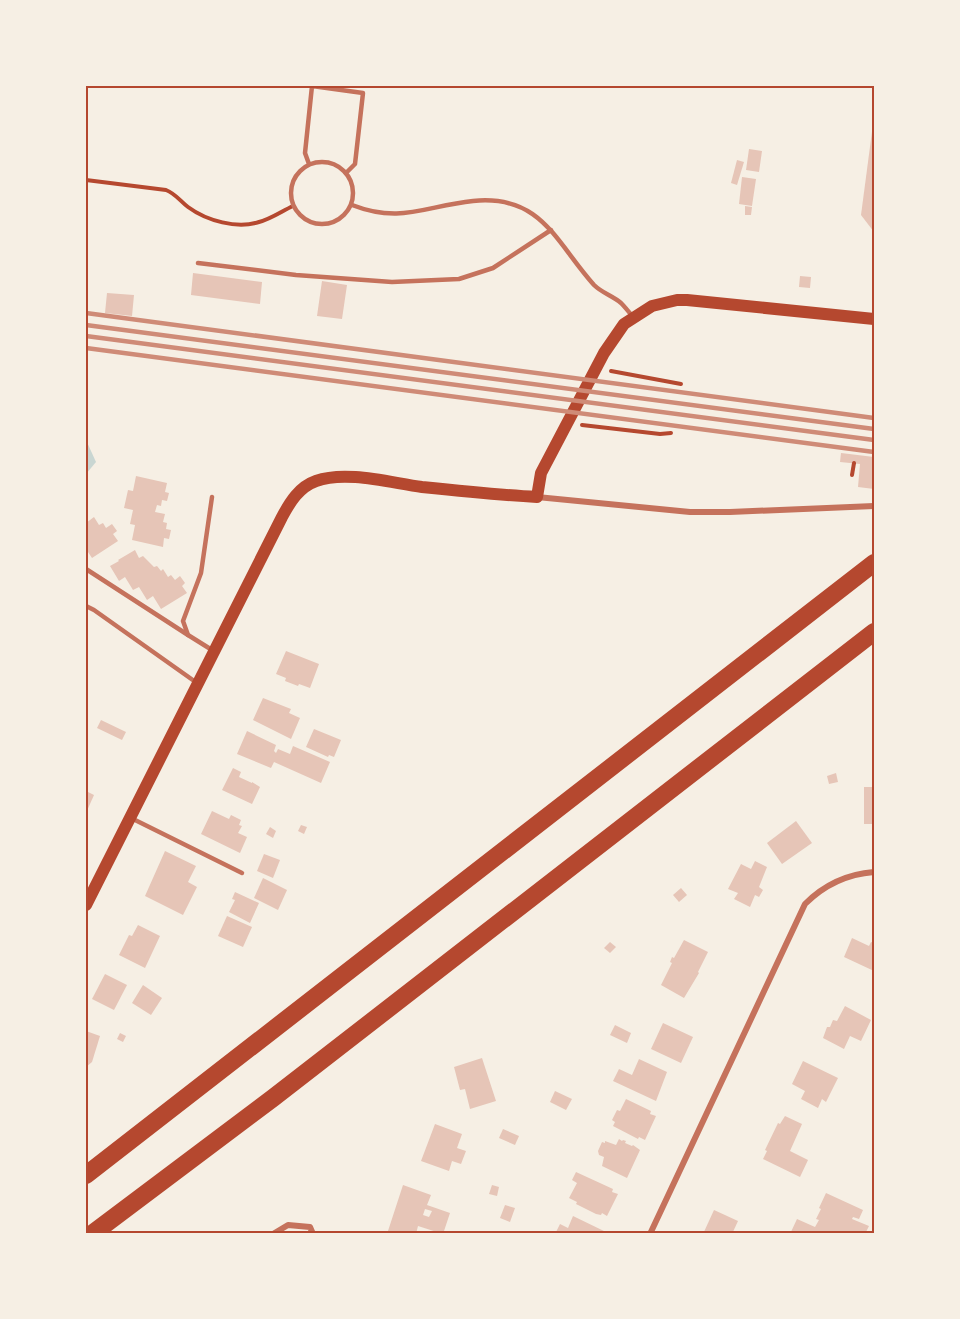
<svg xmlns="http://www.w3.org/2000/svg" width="960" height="1319" font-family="'Varela Round',sans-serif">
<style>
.water{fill:#c9d6d2}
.building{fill:#e6c5b7;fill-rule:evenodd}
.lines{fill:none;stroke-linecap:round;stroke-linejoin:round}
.path{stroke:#b5482f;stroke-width:4}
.service{stroke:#c5725c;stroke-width:4.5}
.minor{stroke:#c5725c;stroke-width:6}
.secondary{stroke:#b5482f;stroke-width:12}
.motorway{stroke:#b5482f;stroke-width:18}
.rail{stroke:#cf8b77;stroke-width:4.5}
.neatline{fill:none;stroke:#b5482f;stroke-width:2}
</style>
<rect width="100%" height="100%" fill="#f6efe4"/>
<!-- water -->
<path class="water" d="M 86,440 L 96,462 L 86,474 Z"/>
<!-- building -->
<g class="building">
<path d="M 873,124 L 874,124 L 874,232 L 861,215 Z"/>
<path d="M 749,149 L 762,151 L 759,172 L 746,170 Z"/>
<path d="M 737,160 L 744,162 L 737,185 L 731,183 Z"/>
<path d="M 742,177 L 756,179 L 752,206 L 739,204 Z"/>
<path d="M 745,206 L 752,207 L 751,215 L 745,215 Z"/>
<path d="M 193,273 L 262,282 L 260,304 L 191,295 Z"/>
<path d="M 800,276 L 811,277 L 810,288 L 799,287 Z"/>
<path d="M 322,281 L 347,285 L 342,319 L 317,316 Z"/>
<path d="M 107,293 L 134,295 L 132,316 L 105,313 Z"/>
<path d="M 841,453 L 874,457 L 874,489 L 858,487 L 860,464 L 840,462 Z"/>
<path d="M 136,476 L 167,483 L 165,492 L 169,493 L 167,501 L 162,500 L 161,506 L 157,505 L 155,512 L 165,514 L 163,522 L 167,523 L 166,529 L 171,530 L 169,539 L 164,538 L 163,547 L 132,540 L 135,525 L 130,524 L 133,510 L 124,508 L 128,490 L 133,491 Z"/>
<path d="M 94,517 L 99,525 L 103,523 L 106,528 L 112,524 L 117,531 L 113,534 L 118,541 L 92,558 L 86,549 L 86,523 Z"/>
<path d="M 135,550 L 139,558 L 143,556 L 154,567 L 157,566 L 161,571 L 163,569 L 168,577 L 171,575 L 175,580 L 180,576 L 185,583 L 182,586 L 187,593 L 161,609 L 153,596 L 147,600 L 139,587 L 133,590 L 125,577 L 119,581 L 110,566 L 119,561 L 118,560 Z"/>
<path d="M 286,651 L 319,664 L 310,688 L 299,684 L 298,686 L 285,681 L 286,678 L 276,674 Z"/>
<path d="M 263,698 L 291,709 L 289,713 L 300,718 L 291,739 L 253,720 Z"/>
<path d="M 101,720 L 126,732 L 122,740 L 97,728 Z"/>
<path d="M 314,729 L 341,740 L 334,757 L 329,755 L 328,757 L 306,747 Z"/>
<path d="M 247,731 L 276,745 L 274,751 L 276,753 L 278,749 L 290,754 L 293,746 L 330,762 L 321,783 L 274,762 L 271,768 L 237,754 Z"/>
<path d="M 233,768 L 241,772 L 239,777 L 252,783 L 252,782 L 260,787 L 252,804 L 222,790 Z"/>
<path d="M 836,773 L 838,782 L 829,784 L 827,776 Z"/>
<rect x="864" y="787" width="10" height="37"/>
<path d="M 86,791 L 94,795 L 86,813 Z"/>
<path d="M 212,811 L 229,819 L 231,815 L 241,820 L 239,825 L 242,826 L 238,833 L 247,837 L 240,853 L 201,834 Z"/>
<path d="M 796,821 L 812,843 L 782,864 L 767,843 Z"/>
<path d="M 301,825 L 307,827 L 304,834 L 298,831 Z"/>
<path d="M 270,827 L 276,831 L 273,838 L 266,834 Z"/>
<path d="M 165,851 L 196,866 L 188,882 L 197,887 L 183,915 L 145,896 Z"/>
<path d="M 264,854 L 280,860 L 273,878 L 257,871 Z"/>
<path d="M 755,861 L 767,867 L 759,887 L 763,890 L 759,897 L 755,895 L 750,907 L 734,899 L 738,893 L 728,889 L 741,864 L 751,869 Z"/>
<path d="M 263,878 L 287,890 L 278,910 L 254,898 Z"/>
<path d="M 681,888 L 687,895 L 679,902 L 673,895 Z"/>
<path d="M 235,892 L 259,903 L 250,923 L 229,912 L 235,900 L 232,899 Z"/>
<path d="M 227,916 L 252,927 L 243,947 L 218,936 Z"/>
<path d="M 138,925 L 160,936 L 145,968 L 119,955 L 129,935 L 132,936 Z"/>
<path d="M 852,938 L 869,946 L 871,942 L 874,943 L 874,971 L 844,957 Z"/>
<path d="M 684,940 L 708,952 L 698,972 L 699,973 L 684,998 L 661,985 L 672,963 L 670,962 L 672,957 L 674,958 Z"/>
<path d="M 610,942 L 616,947 L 610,953 L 604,948 Z"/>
<path d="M 105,974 L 127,985 L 114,1010 L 92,999 Z"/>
<path d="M 143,985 L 162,998 L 151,1015 L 132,1003 Z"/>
<path d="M 845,1006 L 871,1020 L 861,1041 L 850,1036 L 844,1049 L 823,1038 L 827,1027 L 830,1027 L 833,1020 L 837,1021 Z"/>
<path d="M 663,1023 L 693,1037 L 681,1063 L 651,1049 Z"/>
<path d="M 615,1025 L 631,1033 L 627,1043 L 610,1035 Z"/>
<path d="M 86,1031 L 100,1036 L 92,1062 L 86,1067 Z"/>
<path d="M 120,1033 L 126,1036 L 123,1042 L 117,1039 Z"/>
<path d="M 482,1058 L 496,1101 L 470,1109 L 465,1089 L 460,1090 L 454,1067 Z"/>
<path d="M 639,1059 L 667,1072 L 656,1101 L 613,1081 L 619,1069 L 632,1075 Z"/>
<path d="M 803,1061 L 838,1078 L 826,1102 L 822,1099 L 818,1108 L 801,1099 L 805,1091 L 792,1084 Z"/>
<path d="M 555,1091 L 572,1099 L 566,1110 L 550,1102 Z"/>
<path d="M 626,1099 L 651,1111 L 650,1114 L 656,1116 L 645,1140 L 639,1137 L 638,1139 L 613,1126 L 615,1122 L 612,1120 L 617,1110 L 620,1111 Z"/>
<path d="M 785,1116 L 802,1124 L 790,1151 L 808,1160 L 800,1177 L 763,1159 L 767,1151 L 765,1150 L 778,1123 L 780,1124 Z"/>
<path d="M 435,1124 L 462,1134 L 457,1148 L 466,1151 L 461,1164 L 452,1161 L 449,1171 L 421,1161 Z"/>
<path d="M 503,1129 L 519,1136 L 515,1145 L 499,1138 Z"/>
<path d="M 619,1139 L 622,1141 L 623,1140 L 626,1141 L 625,1143 L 632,1146 L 633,1145 L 640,1150 L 627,1178 L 602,1166 L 604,1157 L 599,1155 L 598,1151 L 602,1142 L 605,1143 L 605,1141 L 616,1145 Z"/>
<path d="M 576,1172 L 613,1189 L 612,1192 L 618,1194 L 607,1216 L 602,1213 L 601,1215 L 596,1214 L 576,1204 L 577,1202 L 569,1198 L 577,1183 L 572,1180 Z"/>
<path d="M 403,1185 L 431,1195 L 427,1205 L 450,1213 L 443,1234 L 418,1226 L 416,1234 L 387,1234 ZM 425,1209 L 432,1211 L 429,1217 L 423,1215 Z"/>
<path d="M 492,1185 L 499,1187 L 497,1196 L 489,1194 Z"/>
<path d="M 826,1193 L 863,1210 L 859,1219 L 853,1217 L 852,1219 L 869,1226 L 865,1234 L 790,1234 L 797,1219 L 815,1227 L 819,1220 L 816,1219 L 821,1209 L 819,1208 Z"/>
<path d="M 505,1205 L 515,1208 L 510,1222 L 500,1218 Z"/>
<path d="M 714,1210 L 738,1221 L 732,1234 L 703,1234 Z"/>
<path d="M 573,1216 L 606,1232 L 605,1234 L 555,1234 L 560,1224 L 568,1228 Z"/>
</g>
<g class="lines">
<!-- path -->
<g class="path">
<path d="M 86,180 L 166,190 C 176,194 180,201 188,207 C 207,221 237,229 259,222 C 271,219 282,211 293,206"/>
<path d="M 611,371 L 681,384"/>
<path d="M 582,425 L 660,434 L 671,433"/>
<path d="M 852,475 L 854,463"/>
</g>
<!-- service -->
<g class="service">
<circle cx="322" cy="193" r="31"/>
<path d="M 309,164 L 305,153 L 312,86 L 363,93 L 355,164 L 346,173"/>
<path d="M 352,205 C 401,224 425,206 473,201 C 542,194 556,243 594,285 C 602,293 613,296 621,303 C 625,307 629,312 633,317"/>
<path d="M 198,263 L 296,275 L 392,282 L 459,279 L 493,268 L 551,230"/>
<path d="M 86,569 L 188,635"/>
<path d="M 86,606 L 94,610 L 197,683"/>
<path d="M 212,650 L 188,635 L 183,621 L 201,573 L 212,497"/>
<path d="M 133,819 L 242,873"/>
</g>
<!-- minor -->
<g class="minor">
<path d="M 537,497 L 690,512 L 730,512 L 874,506"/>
<path d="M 273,1234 L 288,1225 L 310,1227 L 313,1234"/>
<path d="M 650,1234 L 805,904 C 824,885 848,874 874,872"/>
</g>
<!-- secondary -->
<path class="secondary" d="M 86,905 L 282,517 C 290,502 299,487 316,481 C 346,470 391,483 422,487 C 460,491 499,495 537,497 L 541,473 L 604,353 L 624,324 L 652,306 L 677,300 L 687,300 L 874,319"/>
<!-- motorway -->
<g class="motorway">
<path d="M 86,1175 L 874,563"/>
<path d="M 92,1234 L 273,1098 L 874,632"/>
</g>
<!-- rail -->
<g class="rail">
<path d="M 86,313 L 874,418"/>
<path d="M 86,325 L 874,429"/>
<path d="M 86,336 L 874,440"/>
<path d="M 86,348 L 874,452"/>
</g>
</g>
<!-- border -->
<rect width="960" height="1319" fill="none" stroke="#f6efe4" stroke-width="174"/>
<rect x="87" y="87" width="786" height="1145" class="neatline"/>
</svg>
